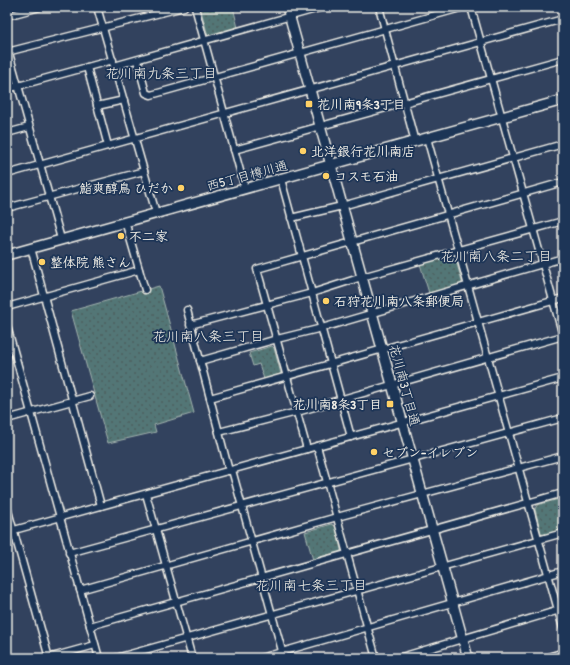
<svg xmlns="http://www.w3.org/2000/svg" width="570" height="665" font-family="'Patrick Hand','Klee One',sans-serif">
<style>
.grass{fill:url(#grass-dots);stroke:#a4b4af}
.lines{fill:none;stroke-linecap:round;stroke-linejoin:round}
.street-casing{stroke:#f4f1e8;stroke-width:9}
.secondary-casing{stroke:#f4f1e8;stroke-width:12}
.street{stroke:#1d3557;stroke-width:6}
.secondary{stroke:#1d3557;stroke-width:9}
.poi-dot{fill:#ffd166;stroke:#1d3557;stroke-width:1.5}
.labels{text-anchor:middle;stroke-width:3.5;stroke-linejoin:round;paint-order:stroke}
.poi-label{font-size:13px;font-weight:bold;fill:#f4f1e8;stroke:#1d3557;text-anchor:start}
.street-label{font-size:13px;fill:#f4f1e8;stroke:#1d3557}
.neighbourhood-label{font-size:14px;fill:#f4f1e8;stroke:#1d3557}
</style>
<defs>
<pattern id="grass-dots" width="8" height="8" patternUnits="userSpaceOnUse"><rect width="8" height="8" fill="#537676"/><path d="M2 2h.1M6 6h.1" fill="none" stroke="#4e5f5e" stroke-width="1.8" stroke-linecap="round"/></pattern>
</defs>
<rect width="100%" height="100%" fill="#32425e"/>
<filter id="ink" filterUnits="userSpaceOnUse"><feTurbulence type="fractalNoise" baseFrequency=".025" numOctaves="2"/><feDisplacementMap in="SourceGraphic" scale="8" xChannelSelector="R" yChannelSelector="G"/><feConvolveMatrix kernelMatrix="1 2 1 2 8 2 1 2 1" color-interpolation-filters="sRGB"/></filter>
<g filter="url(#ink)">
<!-- grass -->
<g class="grass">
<path d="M 200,7 L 233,7 L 238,28 L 208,36 Z"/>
<path d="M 440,255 L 455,257 L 462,282 C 455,293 440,292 429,293 L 420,264 Z"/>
<path d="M 159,286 L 194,413 L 154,425 L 156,432 L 108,443 L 71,311 Z"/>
<path d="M 272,346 L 274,348 L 281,374 L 264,379 L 259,364 L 253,366 L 249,353 Z"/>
<path d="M 563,498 L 563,529 L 544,535 L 541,533 L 535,509 L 537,505 Z"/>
<path d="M 332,524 L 336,527 L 341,550 L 340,553 L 313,560 L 305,532 Z"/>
</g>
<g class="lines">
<defs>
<g id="street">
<path d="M 97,7 L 156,213"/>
<path d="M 195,7 L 245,189"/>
<path d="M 379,7 L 415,142"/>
<path d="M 471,7 L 563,336"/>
<path d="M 563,7 L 563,8"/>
<path d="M 7,16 L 40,7"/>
<path d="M 7,46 L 61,239"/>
<path d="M 7,52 L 184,7"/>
<path d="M 137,60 L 146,93 L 151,95 L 464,7"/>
<path d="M 114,66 L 323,7"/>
<path d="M 87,67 L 108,146"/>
<path d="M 7,89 L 113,60"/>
<path d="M 97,106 L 124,100"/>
<path d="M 7,133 L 29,127"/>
<path d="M 427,138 L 563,628"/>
<path d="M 234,150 L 563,59"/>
<path d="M 7,174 L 563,19"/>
<path d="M 281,179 L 351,437"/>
<path d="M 7,208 L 144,171"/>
<path d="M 291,218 L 342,206 L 563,144"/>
<path d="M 125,221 L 145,290"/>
<path d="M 31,248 L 101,506"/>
<path d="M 7,307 L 139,270"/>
<path d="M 187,310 L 229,471"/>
<path d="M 190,325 L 312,293 L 362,277 L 563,221"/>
<path d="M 7,326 L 99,658"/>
<path d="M 200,361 L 277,339 L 322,328 L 563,258"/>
<path d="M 210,398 L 563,298"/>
<path d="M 7,419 L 90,396"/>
<path d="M 219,432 L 297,412 L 563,336"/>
<path d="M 317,446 L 376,658"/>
<path d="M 307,449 L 257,269 L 563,182"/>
<path d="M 232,470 L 284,658"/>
<path d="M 146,494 L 192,658"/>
<path d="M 7,507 L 49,658"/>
<path d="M 7,532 L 563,378"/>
<path d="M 69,553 L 563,418"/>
<path d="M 80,590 L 337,517 L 563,456"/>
<path d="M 90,626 L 563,493"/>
<path d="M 48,658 L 95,645"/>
<path d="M 116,658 L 563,533"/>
<path d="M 261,658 L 563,571"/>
<path d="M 398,658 L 563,609"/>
</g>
<g id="secondary">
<path d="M 287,7 L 468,658"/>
<path d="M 7,255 L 563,100"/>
<path d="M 550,658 L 563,654"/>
</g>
</defs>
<!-- street casing -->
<use href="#street" class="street-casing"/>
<!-- secondary casing -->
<use href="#secondary" class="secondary-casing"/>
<!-- street -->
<use href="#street" class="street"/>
<!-- secondary -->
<use href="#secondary" class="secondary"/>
</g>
</g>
<!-- markers -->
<g class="poi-dot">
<rect x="305" y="100" width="8" height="8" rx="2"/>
<circle cx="303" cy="151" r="4"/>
<circle cx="326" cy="176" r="4"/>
<circle cx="181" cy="188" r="4"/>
<circle cx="121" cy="236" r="4"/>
<circle cx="42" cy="262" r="4"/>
<circle cx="326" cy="301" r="4"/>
<rect x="386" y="400" width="8" height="8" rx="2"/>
<circle cx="374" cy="452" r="4"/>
</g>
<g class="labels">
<!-- poi labels -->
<g class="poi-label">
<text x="317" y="109">花川南9条3丁目</text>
<text x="311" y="156">北洋銀行花川南店</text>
<text x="334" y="181">コスモ石油</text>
<text x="173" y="193" text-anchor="end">鮨爽醇鳥 ひだか</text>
<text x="129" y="241">不二家</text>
<text x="50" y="267">整体院 熊さん</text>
<text x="334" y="306">石狩花川南八条郵便局</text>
<text x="382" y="409" text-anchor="end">花川南8条3丁目</text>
<text x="382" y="457">セブン-イレブン</text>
</g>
<!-- street labels -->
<g class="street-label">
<text transform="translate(247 175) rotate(-15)" y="5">西5丁目樽川通</text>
<text transform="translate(405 385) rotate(75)" y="5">花川南3丁目通</text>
</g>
<!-- neighbourhood labels -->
<g class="neighbourhood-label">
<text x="161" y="78">花川南九条三丁目</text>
<text x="496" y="261">花川南八条二丁目</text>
<text x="208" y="341">花川南八条三丁目</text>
<text x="311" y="590">花川南七条三丁目</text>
</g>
</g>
<!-- margin -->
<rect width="570" height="665" fill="none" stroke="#1d3557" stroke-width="24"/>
<rect x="12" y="12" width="546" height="641" fill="none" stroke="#f4f1e8" stroke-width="1.5" filter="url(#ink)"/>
</svg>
